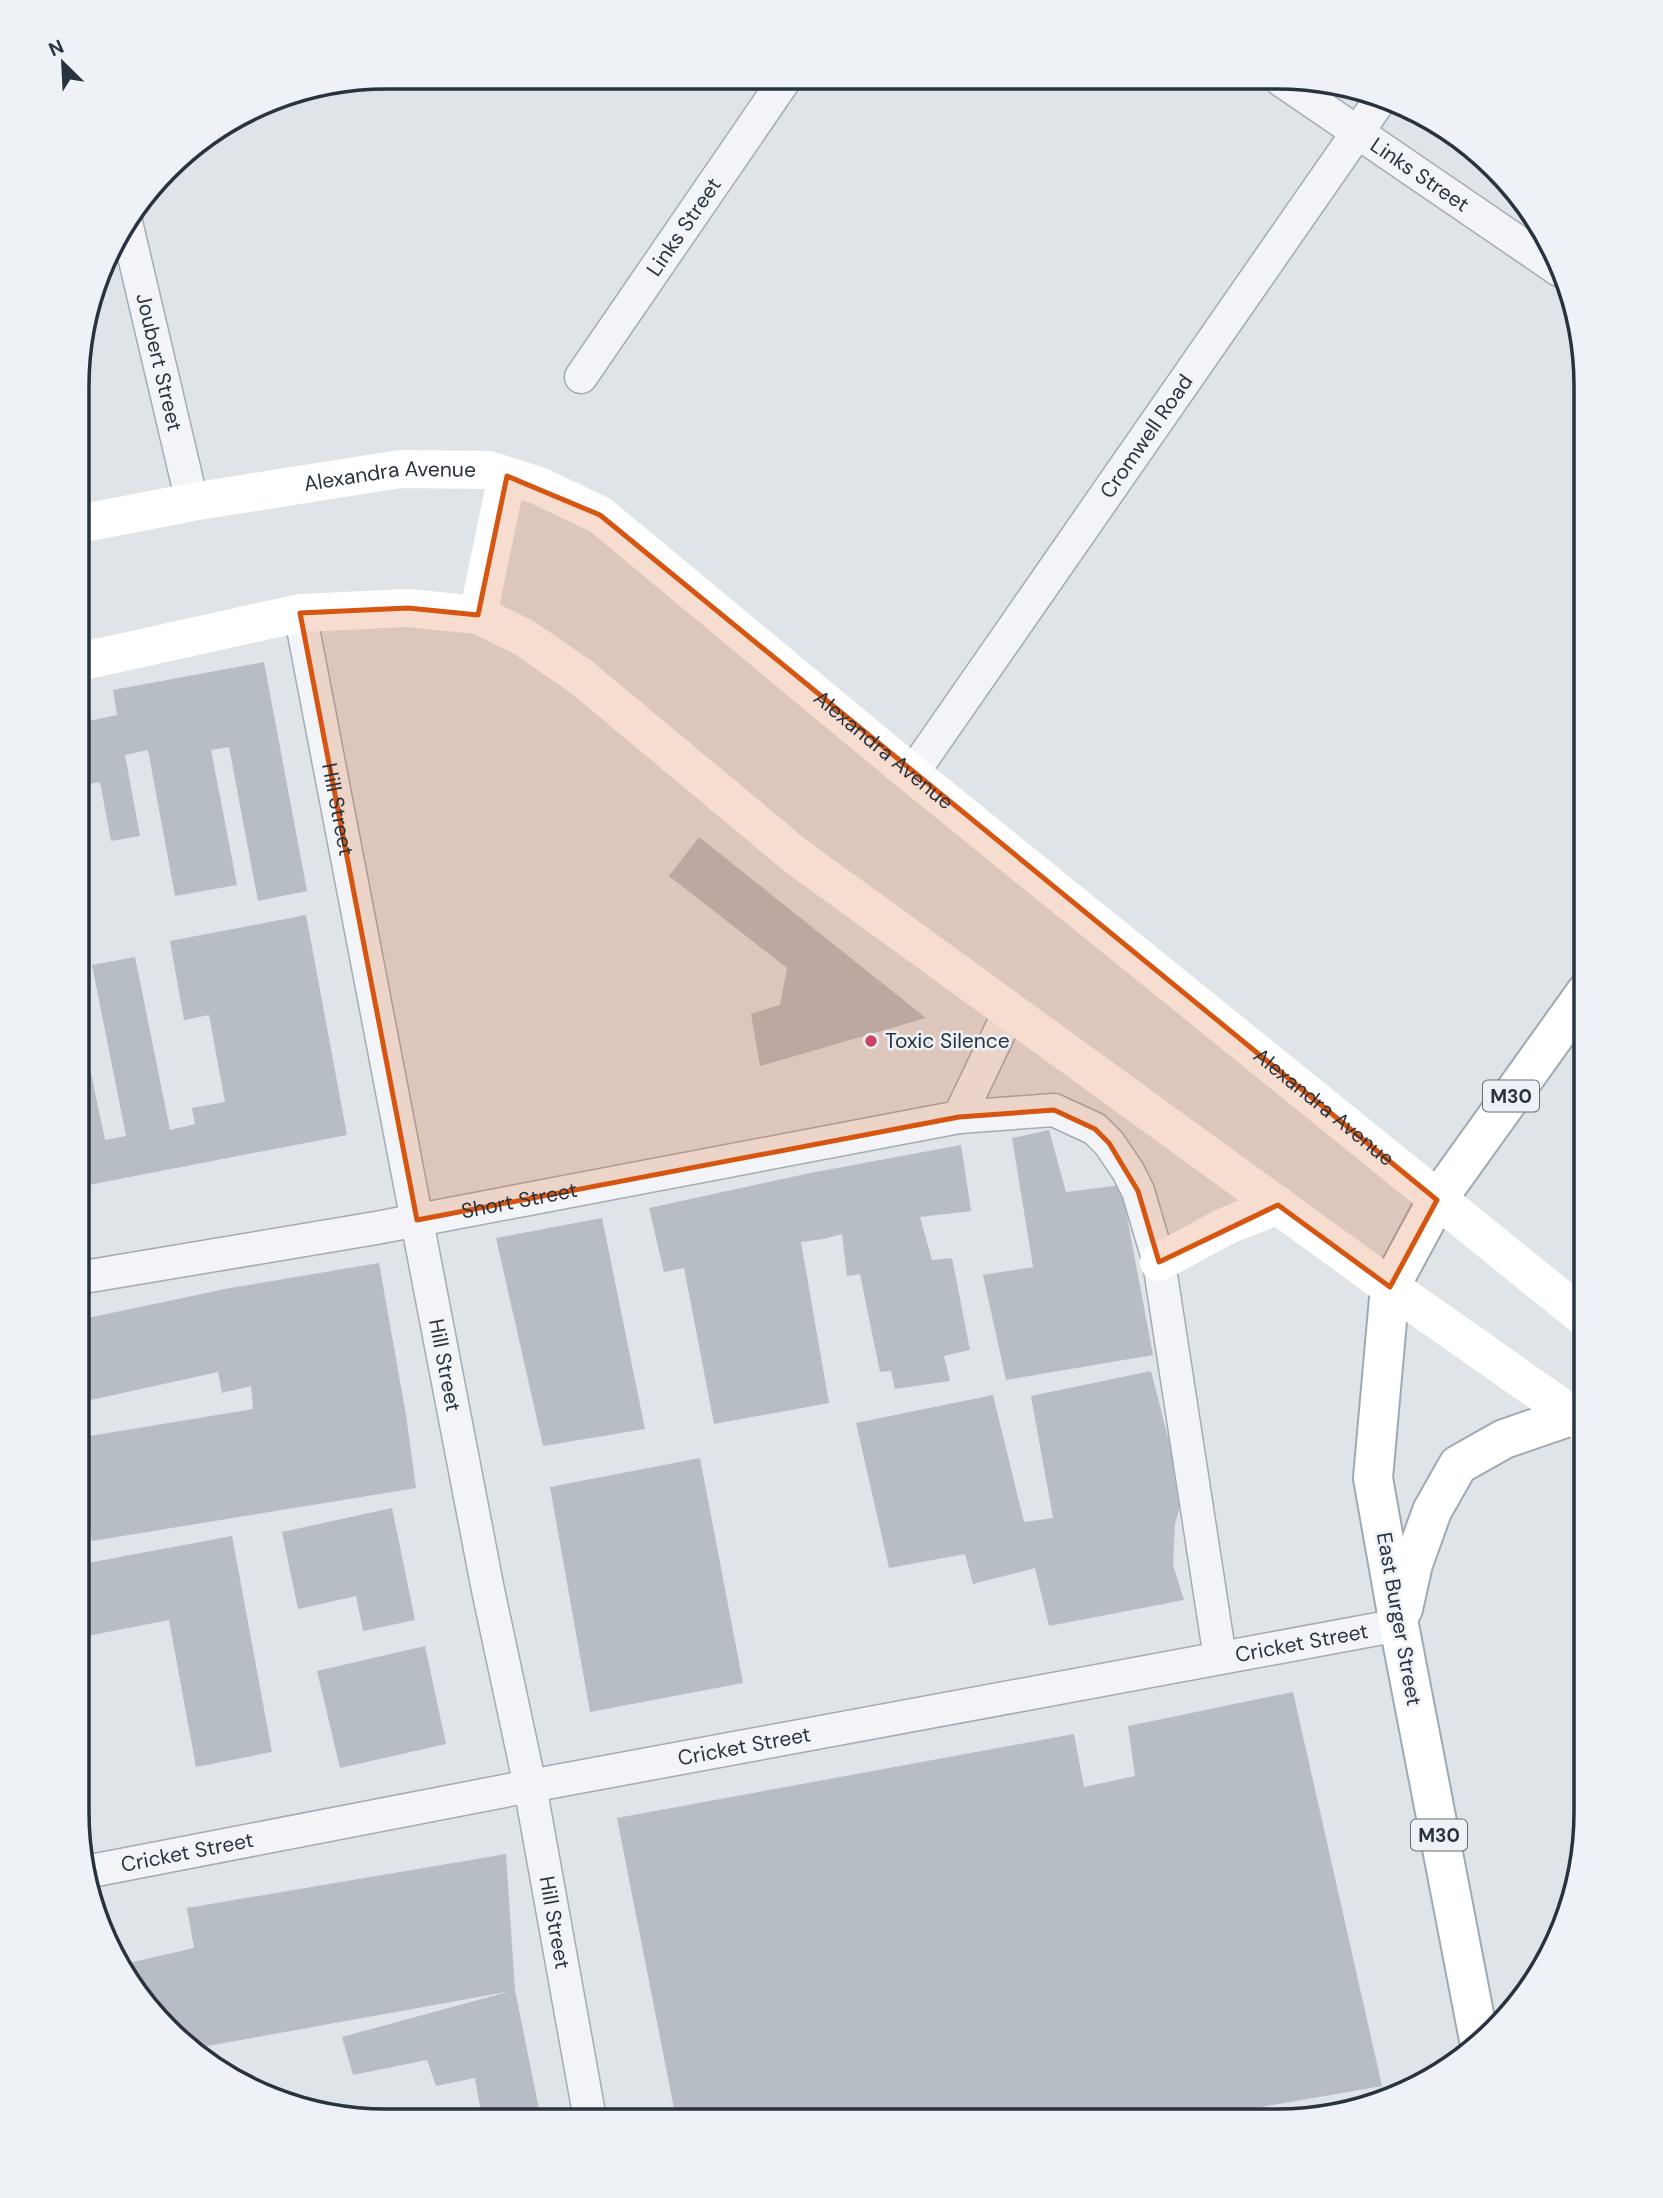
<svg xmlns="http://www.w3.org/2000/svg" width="1663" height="2198" font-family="'DM Sans',sans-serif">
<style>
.building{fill:#b6bdc5}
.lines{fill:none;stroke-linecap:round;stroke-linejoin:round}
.street-casing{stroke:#a4abb2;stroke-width:35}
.primary-casing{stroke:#9fa9b4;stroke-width:42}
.street{stroke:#f2f4f7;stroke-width:32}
.secondary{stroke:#fff;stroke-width:38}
.primary{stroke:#fff;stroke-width:38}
.marked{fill:#d55511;fill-opacity:0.2;stroke:#d55511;stroke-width:5;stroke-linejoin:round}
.poi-dot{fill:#cc4568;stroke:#eef2f6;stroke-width:2.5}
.labels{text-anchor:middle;stroke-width:5;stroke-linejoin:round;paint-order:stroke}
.shield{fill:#eef2f6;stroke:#636c76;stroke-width:2}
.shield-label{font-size:19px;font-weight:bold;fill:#28333f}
.street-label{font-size:21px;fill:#28333f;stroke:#eef2f6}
.poi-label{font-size:21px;fill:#28333f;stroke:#eef2f6;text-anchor:start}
.rim{fill:none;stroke:#28333f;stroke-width:3.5}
</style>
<rect width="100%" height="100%" fill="#dfe4e8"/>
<!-- building -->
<g class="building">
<path d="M 264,662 L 307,891 L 258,901 L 229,747 L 211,750 L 237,885 L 175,896 L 148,750 L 125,755 L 140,836 L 111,841 L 100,782 L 79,786 L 79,723 L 117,715 L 113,690 Z"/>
<path d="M 699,837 L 926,1018 L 760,1066 L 751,1014 L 780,1005 L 787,968 L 669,876 Z"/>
<path d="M 306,915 L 347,1135 L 78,1187 L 78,1012 L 105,1140 L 126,1136 L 92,965 L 135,957 L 170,1130 L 195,1124 L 192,1108 L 225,1102 L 209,1015 L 184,1020 L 170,941 Z"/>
<path d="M 1049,1130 L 1066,1192 L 1121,1185 L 1153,1355 L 1006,1380 L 983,1275 L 1033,1267 L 1012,1138 Z"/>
<path d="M 961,1145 L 971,1211 L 920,1217 L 932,1260 L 952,1258 L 970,1350 L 944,1356 L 950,1381 L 895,1389 L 891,1371 L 880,1372 L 860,1274 L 847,1276 L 842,1234 L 823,1239 L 801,1242 L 829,1403 L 714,1424 L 684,1268 L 664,1272 L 649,1208 L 810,1173 Z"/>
<path d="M 602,1218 L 645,1429 L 543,1446 L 496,1238 Z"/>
<path d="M 379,1263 L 406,1415 L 416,1488 L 92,1541 L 78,1454 L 78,1438 L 253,1409 L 251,1386 L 222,1393 L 218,1372 L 91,1400 L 78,1338 L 78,1320 L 230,1288 Z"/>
<path d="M 1151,1371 L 1183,1496 L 1175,1524 L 1173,1565 L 1184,1600 L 1049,1626 L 1035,1568 L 973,1584 L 965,1554 L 889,1568 L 856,1423 L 993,1395 L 1024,1522 L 1053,1518 L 1031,1396 Z"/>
<path d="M 700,1458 L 743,1683 L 590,1712 L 550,1487 Z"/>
<path d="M 392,1508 L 415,1620 L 363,1631 L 356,1596 L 298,1609 L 282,1532 Z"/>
<path d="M 78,1513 L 84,1537 L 78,1538 Z"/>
<path d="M 232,1536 L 272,1752 L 196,1767 L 169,1620 L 77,1638 L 77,1565 Z"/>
<path d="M 425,1646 L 446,1744 L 340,1768 L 317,1671 Z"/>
<path d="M 1293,1692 L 1382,2086 L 1182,2121 L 676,2119 L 617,1818 L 1074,1734 L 1084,1787 L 1135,1776 L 1128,1726 Z"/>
<path d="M 506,1854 L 515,1990 L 541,2119 L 482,2119 L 475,2078 L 436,2086 L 427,2060 L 353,2075 L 342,2037 L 511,1991 L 191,2049 L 154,2016 L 120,1965 L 194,1948 L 187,1908 Z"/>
</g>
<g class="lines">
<defs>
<g id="street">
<path id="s1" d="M 1281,80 L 1559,270"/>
<path id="s2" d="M 126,222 L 192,502"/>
<path id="s3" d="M 581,377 L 786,78"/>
<path id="s4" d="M 300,613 L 488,1590 L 530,1786 L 590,2119"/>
<path id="s5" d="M 912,774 L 1382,97"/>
<path d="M 959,1117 L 1010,1010"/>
<path id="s6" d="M 78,1278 L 376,1228 L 959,1117 L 1054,1110 L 1095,1129 L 1109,1143 L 1128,1171 L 1138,1191 L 1159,1262 L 1220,1658"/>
<path id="s7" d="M 91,1871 L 530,1786 L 1399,1625"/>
</g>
<g id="primary">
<path d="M 1403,1609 L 1413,1564 L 1432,1511 L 1458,1465 L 1504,1439 L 1574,1415"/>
<path d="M 1480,2045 L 1399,1625 L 1373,1478 L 1390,1287 L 1437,1200 L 1586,992"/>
</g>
</defs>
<!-- street casing -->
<use href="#street" class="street-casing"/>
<!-- primary casing -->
<use href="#primary" class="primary-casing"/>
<!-- street -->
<use href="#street" class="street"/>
<!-- secondary -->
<g class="secondary">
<path id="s8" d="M 79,524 L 192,502 L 400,469 L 489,470 L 539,486 L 600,515 L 912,774 L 1586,1319"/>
<path d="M 478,615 L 507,476"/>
<path d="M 79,662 L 300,613 L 408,608 L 478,615 L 523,637 L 580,676 L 796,856 L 1390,1287 L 1585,1424"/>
<path d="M 1159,1262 L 1226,1226 L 1278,1205"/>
</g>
<!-- primary -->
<use href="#primary" class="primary"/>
</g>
<!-- marked area -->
<path class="marked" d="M 507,476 L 600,515 L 1437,1200 L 1390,1287 L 1278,1205 L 1159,1262 L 1138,1191 L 1109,1143 L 1095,1129 L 1054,1110 L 959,1117 L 417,1220 L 300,613 L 408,608 L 478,615 Z"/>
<!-- markers -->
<circle class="poi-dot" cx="871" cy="1041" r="7"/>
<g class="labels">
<!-- shield labels -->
<g class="shield">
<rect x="1483" y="1080.5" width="56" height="31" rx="5"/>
<rect x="1411" y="1819.5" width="56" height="31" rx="5"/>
</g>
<g class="shield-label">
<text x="1511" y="1103">M30</text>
<text x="1439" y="1842">M30</text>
</g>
<!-- street labels -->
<g class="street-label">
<text dy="7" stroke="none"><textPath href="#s1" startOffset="168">Links Street</textPath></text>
<text dy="7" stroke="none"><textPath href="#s3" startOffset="182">Links Street</textPath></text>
<text dy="7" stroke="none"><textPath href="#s2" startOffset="144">Joubert Street</textPath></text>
<text dy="7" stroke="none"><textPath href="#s5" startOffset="411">Cromwell Road</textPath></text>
<text dy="7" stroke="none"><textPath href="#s8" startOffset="315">Alexandra Avenue</textPath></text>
<text dy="7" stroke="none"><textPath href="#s8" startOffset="903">Alexandra Avenue</textPath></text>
<text dy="7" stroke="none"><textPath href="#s4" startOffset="200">Hill Street</textPath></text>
<text dy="7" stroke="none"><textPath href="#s8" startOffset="1470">Alexandra Avenue</textPath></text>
<text dy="7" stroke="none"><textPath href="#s6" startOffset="448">Short Street</textPath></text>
<text dy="7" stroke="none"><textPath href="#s4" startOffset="766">Hill Street</textPath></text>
<text transform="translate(1399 1619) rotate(80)" y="7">East Burger Street</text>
<text dy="7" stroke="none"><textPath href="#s7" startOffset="1232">Cricket Street</textPath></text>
<text dy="7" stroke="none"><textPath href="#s7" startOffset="665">Cricket Street</textPath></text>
<text dy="7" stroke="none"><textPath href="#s7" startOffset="98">Cricket Street</textPath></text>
<text dy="7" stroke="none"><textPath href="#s4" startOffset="1334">Hill Street</textPath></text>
</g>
<!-- poi labels -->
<g class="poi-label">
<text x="885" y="1048">Toxic Silence</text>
</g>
</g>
<!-- crop -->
<path d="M0 0H1663V2198H0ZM386 89H1277A297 297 0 0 1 1574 386V1812A297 297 0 0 1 1277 2109H386A297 297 0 0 1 89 1812V386A297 297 0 0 1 386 89Z" fill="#eef2f6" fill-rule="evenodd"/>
<path class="rim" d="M386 89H1277A297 297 0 0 1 1574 386V1812A297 297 0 0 1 1277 2109H386A297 297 0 0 1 89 1812V386A297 297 0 0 1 386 89Z"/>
<!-- north arrow -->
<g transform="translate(63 63) rotate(336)" stroke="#eef2f6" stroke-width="5" paint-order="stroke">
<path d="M0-5L12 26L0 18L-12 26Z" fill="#28333f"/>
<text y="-10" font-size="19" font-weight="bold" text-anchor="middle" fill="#28333f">N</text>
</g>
</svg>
